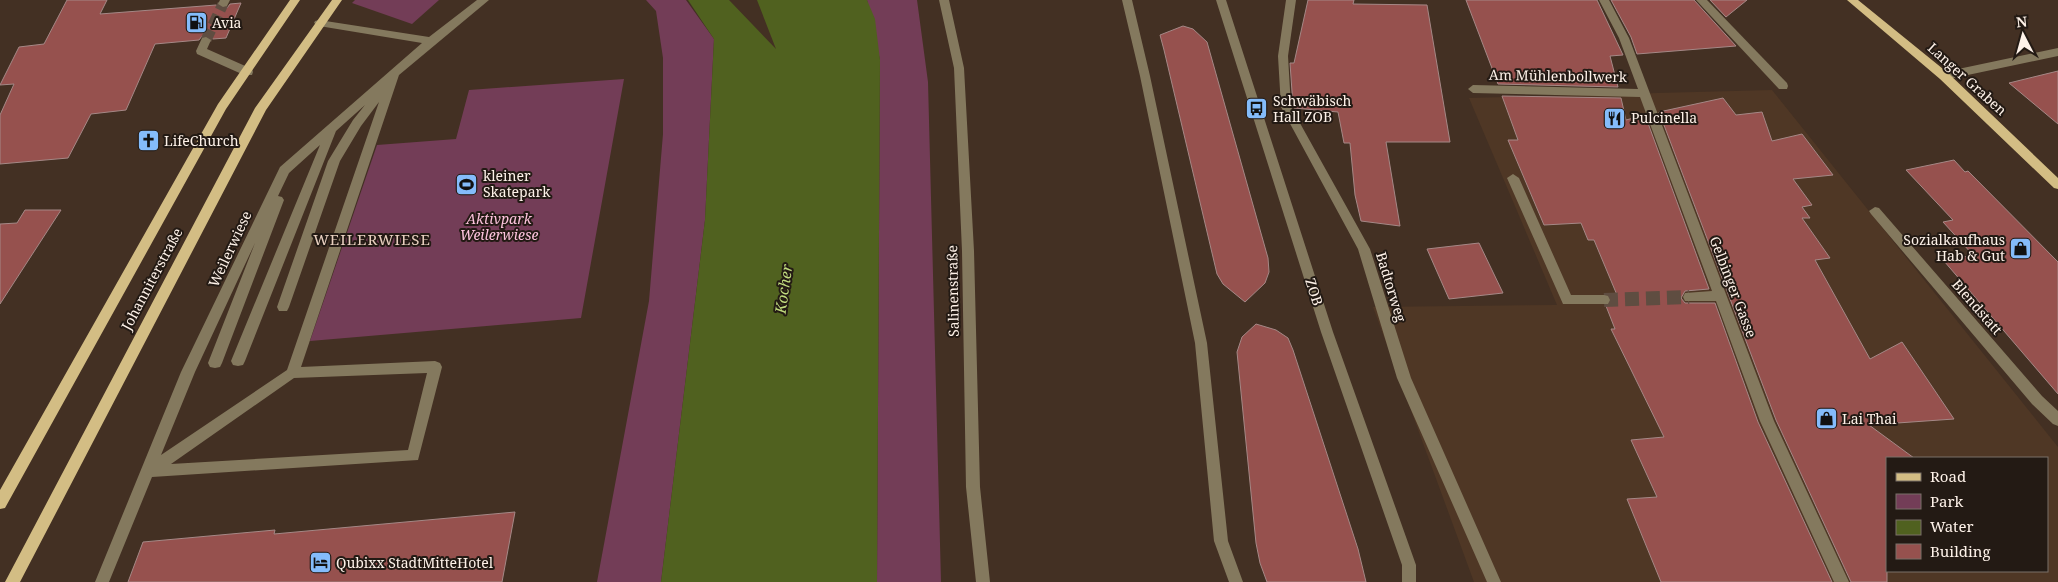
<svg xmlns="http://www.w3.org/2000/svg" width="2058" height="582" font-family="'Noto Serif',serif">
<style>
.built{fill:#4f3725;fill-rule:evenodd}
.green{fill:#733d57}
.water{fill:#50611f}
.building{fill:#96514e;stroke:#a58886}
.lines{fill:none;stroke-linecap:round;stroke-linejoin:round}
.minor-tunnel-far1{stroke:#5f4d41;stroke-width:11;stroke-dasharray:11 5.5;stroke-linecap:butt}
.minor-tunnel{stroke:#5f4d41;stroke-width:14;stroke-dasharray:14 7;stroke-linecap:butt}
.minor{fill:#84795e;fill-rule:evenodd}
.major{fill:#d3bd84;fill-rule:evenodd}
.labels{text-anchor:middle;stroke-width:4;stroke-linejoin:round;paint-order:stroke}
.poi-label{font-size:14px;fill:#fef2e9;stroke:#231a14;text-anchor:start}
.street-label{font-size:14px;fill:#fef2e9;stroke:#231a14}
.park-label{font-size:14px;font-style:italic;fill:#fdc3dd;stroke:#231a14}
.neighbourhood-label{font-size:15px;letter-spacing:1px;fill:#e9d0c0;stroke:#231a14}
.water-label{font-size:15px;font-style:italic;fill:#c0db7e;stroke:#231a14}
</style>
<rect width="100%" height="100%" fill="#433023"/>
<!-- built -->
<path class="built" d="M 1772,90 L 2058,447 L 2058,582 L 1474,582 L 1373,307 L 1557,305 L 1469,98 ZM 1887,458 L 2047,458 L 2047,571 L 1887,571 Z"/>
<!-- green -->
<g class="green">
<path d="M 355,0 L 439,0 L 412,24 L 352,3 Z"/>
<path d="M 646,0 L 686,0 L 714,39 L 705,220 L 661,582 L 597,582 L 649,301 L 663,134 L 663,58 L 656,11 Z"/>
<path d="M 867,0 L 917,0 L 928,82 L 941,582 L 877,582 L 880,60 Z"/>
<path d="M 624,79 L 581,318 L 310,341 L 377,145 L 456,139 L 469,90 Z"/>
</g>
<!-- water -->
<path class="water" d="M 688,0 L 729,0 L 776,49 L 757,0 L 867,0 L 875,19 L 880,60 L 877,582 L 661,582 L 705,220 L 714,39 Z"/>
<!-- building -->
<g class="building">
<path d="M 67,0 L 107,0 L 100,14 L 216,5 L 223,9 L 227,8 L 230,4 L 241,3 L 226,38 L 213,39 L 206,35 L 202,36 L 199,40 L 155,44 L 126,110 L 91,114 L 68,158 L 0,164 L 0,115 L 14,84 L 0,85 L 19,47 L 44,44 Z"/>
<path d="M 1308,0 L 1354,0 L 1353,4 L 1427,5 L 1450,142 L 1386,142 L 1400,226 L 1361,221 L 1355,195 L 1350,143 L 1344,143 L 1338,112 L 1294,108 L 1293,106 L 1290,63 L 1294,63 Z"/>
<path d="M 1466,0 L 1597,0 L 1623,55 L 1610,56 L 1618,87 L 1498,84 Z"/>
<path d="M 1611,0 L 1694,0 L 1736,46 L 1637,54 L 1631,37 Z"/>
<path d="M 1710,0 L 1747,0 L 1726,17 Z"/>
<path d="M 1183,26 L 1193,29 L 1207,42 L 1268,258 L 1269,272 L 1265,283 L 1245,302 L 1223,284 L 1217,274 L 1164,50 L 1160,35 Z"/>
<path d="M 2058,71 L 2058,124 L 2009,83 Z"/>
<path d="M 1502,96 L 1621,98 L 1626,120 L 1645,115 L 1709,289 L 1685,291 L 1681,298 L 1685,303 L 1715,303 L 1758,422 L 1832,582 L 1661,582 L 1627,499 L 1657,497 L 1631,440 L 1664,437 L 1611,329 L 1615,329 L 1606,306 L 1610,305 L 1612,301 L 1610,295 L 1617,295 L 1594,240 L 1588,240 L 1581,223 L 1544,225 L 1508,140 L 1518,140 Z"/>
<path d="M 1723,98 L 1736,115 L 1762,112 L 1772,141 L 1802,134 L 1833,175 L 1793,179 L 1812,205 L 1802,207 L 1810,218 L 1802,218 L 1830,258 L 1815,260 L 1870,359 L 1902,342 L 1954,419 L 1869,425 L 1914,458 L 1887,458 L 1887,582 L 1851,582 L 1776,420 L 1659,112 Z"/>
<path d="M 1954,160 L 1965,172 L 1968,171 L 2058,262 L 2058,394 L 1944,261 L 1973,255 L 1943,222 L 1953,220 L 1906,170 Z"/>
<path d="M 25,210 L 61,210 L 0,304 L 0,224 L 17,223 Z"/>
<path d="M 1479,243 L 1503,293 L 1449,299 L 1427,249 Z"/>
<path d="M 1256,324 L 1276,330 L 1288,338 L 1293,350 L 1358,549 L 1366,582 L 1267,582 L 1260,563 L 1256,543 L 1237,352 L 1242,337 Z"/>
<path d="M 515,512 L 502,582 L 128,582 L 143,542 L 275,530 L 274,534 Z"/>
</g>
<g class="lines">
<!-- minor-tunnel-far1 -->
<path class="minor-tunnel-far1" d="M 206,40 L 223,4"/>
<!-- minor-tunnel -->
<path class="minor-tunnel" d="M 1604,300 L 1689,297"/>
<!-- minor -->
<g class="minor">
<path d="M 220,0 L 230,0 L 227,6 L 223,7 L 218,4 Z"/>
<path d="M 477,0 L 489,0 L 399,75 L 301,367 L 435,361 L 440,363 L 442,367 L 418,460 L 152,477 L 109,582 L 95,582 L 181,372 L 280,167 L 422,43 L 319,26 L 314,23 L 315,21 L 319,20 L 429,37 ZM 379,102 L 287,370 L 161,455 L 195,372 L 255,243 L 208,363 L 210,367 L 215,368 L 220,367 L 222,363 L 284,200 L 282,197 L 278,196 L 289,173 L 320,145 L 231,361 L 233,365 L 238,366 L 243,365 L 245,361 L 336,131 L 365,105 L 353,120 L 328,161 L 277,307 L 279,311 L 287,311 L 289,307 L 340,161 L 361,126 ZM 427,373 L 408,450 L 171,464 L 294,378 Z"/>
<path d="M 939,0 L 949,0 L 964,68 L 974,251 L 980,487 L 990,582 L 976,582 L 966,487 L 962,251 L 954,68 Z"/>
<path d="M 1122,0 L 1132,0 L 1150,76 L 1207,343 L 1228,541 L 1243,582 L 1229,582 L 1214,541 L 1195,343 L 1140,76 Z"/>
<path d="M 1216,0 L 1226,0 L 1333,332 L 1416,565 L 1416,582 L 1402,582 L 1402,565 L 1321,332 Z"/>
<path d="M 1286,0 L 1296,0 L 1288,56 L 1291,107 L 1370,249 L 1411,378 L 1501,582 L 1487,582 L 1397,378 L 1358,249 L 1281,107 L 1278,56 Z"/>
<path d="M 1599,0 L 1609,0 L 1629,38 L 1774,421 L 1849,582 L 1834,582 L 1760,421 L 1716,301 L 1685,301 L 1683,297 L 1685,293 L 1712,291 L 1640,97 L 1473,93 L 1468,89 L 1473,85 L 1638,89 L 1619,38 Z"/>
<path d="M 1696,0 L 1707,0 L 1787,83 L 1788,86 L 1787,89 L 1779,89 Z"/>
<path d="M 206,37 L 211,40 L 207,49 L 252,69 L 253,72 L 252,75 L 244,75 L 197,54 L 196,51 L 202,38 Z"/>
<path d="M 2058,48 L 2058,56 L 1944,80 L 1939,76 L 1944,72 Z"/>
<path d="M 1513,174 L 1519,178 L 1571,295 L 1604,295 L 1608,296 L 1610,300 L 1608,304 L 1563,304 L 1507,178 Z"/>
<path d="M 1875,207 L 1879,208 L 2042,396 L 2058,411 L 2058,426 L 2053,424 L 2032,404 L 1871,214 L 1869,211 Z"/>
</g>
<!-- major -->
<g class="major">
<path d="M 290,0 L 300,0 L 226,109 L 5,508 L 0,509 L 0,490 L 218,104 Z"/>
<path d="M 332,0 L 342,0 L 266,110 L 20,582 L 5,582 L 255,108 Z"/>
<path d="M 1847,0 L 1858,0 L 1948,73 L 2058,178 L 2058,189 L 2054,188 L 1940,79 Z"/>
</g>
</g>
<!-- icons -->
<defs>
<symbol id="fuel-square" viewBox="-11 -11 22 22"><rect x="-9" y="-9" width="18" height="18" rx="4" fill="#84bcfb" stroke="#231a14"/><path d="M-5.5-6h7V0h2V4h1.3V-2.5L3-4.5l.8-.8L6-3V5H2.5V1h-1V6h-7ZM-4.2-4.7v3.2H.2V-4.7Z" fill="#111"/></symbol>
<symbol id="bus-square" viewBox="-11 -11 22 22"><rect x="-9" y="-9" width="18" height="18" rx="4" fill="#84bcfb" stroke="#231a14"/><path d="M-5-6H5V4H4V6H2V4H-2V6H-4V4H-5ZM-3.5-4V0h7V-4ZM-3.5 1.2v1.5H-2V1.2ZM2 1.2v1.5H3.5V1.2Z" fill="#111"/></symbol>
<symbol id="restaurant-square" viewBox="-11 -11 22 22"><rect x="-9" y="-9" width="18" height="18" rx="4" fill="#84bcfb" stroke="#231a14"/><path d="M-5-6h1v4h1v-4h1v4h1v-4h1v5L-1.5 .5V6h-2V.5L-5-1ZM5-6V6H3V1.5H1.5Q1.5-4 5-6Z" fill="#111"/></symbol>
<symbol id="church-square" viewBox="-11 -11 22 22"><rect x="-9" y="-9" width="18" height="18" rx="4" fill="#84bcfb" stroke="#231a14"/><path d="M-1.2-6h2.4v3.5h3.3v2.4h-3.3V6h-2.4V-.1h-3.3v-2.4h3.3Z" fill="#111"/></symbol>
<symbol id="stadium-square" viewBox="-11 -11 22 22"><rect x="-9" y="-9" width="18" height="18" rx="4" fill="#84bcfb" stroke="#231a14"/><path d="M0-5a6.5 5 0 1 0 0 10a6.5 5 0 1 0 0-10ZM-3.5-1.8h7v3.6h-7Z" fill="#111"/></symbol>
<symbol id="shop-square" viewBox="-11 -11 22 22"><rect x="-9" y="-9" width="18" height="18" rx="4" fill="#84bcfb" stroke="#231a14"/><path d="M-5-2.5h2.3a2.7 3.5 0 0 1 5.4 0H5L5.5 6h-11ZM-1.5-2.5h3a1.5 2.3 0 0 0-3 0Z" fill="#111"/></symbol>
<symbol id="hotel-square" viewBox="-11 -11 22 22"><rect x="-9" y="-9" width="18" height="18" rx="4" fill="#84bcfb" stroke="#231a14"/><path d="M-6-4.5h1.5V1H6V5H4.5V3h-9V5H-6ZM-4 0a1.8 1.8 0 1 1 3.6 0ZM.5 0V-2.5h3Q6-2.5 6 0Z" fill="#111"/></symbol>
</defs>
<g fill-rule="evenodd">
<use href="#fuel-square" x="184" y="10" width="25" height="25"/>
<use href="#bus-square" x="1244" y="96" width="25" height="25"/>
<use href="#restaurant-square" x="1602" y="106" width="25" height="25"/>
<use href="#church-square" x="136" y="128" width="25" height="25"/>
<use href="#stadium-square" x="454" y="172" width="25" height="25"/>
<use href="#shop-square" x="2008" y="236" width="25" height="25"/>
<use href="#shop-square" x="1814" y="406" width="25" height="25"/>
<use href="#hotel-square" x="308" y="550" width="25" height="25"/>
</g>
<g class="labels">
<!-- poi labels -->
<g class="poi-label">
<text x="212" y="28">Avia</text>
<text x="1273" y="106">Schwäbisch<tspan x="1273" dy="16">Hall ZOB</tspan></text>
<text x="1631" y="123">Pulcinella</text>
<text x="164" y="146">LifeChurch</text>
<text x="483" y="181">kleiner<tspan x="483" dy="16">Skatepark</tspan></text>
<text x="2005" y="245" text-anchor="end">Sozialkaufhaus<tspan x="2005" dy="16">Hab &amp; Gut</tspan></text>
<text x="1842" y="424">Lai Thai</text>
<text x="336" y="568">Qubixx StadtMitteHotel</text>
</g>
<!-- street labels -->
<g class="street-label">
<text transform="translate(1558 76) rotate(1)" y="5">Am Mühlenbollwerk</text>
<text transform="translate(1967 79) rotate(42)" y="5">Langer Graben</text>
<text transform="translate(230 249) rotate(-65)" y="5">Weilerwiese</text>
<text transform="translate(152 279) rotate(-62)" y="5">Johanniterstraße</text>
<text transform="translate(1391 287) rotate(73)" y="5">Badtorweg</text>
<text transform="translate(1733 287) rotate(69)" y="5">Gelbinger Gasse</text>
<text transform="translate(953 291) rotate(-91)" y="5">Salinenstraße</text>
<text transform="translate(1314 292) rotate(72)" y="5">ZOB</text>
<text transform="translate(1977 307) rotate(49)" y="5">Blendstatt</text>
</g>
<!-- park labels -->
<g class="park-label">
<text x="499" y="224">Aktivpark<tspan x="499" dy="16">Weilerwiese</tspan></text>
</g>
<!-- neighbourhood labels -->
<g class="neighbourhood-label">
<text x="372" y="245">WEILERWIESE</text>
</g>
<!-- water labels -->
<g class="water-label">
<text transform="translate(784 289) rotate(-82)" y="5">Kocher</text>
</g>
</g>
<!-- legend -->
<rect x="1886" y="457" width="162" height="115" fill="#231a14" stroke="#7b7069"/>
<rect x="1896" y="473" width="25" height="8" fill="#d3bd84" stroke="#7b7069"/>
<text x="1930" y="482" font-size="15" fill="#fef2e9">Road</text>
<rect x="1896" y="494" width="25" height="15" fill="#733d57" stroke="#7b7069"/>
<text x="1930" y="507" font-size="15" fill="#fef2e9">Park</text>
<rect x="1896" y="520" width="25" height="15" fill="#50611f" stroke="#7b7069"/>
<text x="1930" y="532" font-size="15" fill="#fef2e9">Water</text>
<rect x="1896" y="544" width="25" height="15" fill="#96514e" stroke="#7b7069"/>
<text x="1930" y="557" font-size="15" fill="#fef2e9">Building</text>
<!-- north arrow -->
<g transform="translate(2023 35) rotate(354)" stroke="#231a14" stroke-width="4" paint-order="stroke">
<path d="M0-4L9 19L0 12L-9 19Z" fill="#fef2e9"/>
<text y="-8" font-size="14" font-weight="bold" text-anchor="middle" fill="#fef2e9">N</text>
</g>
</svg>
